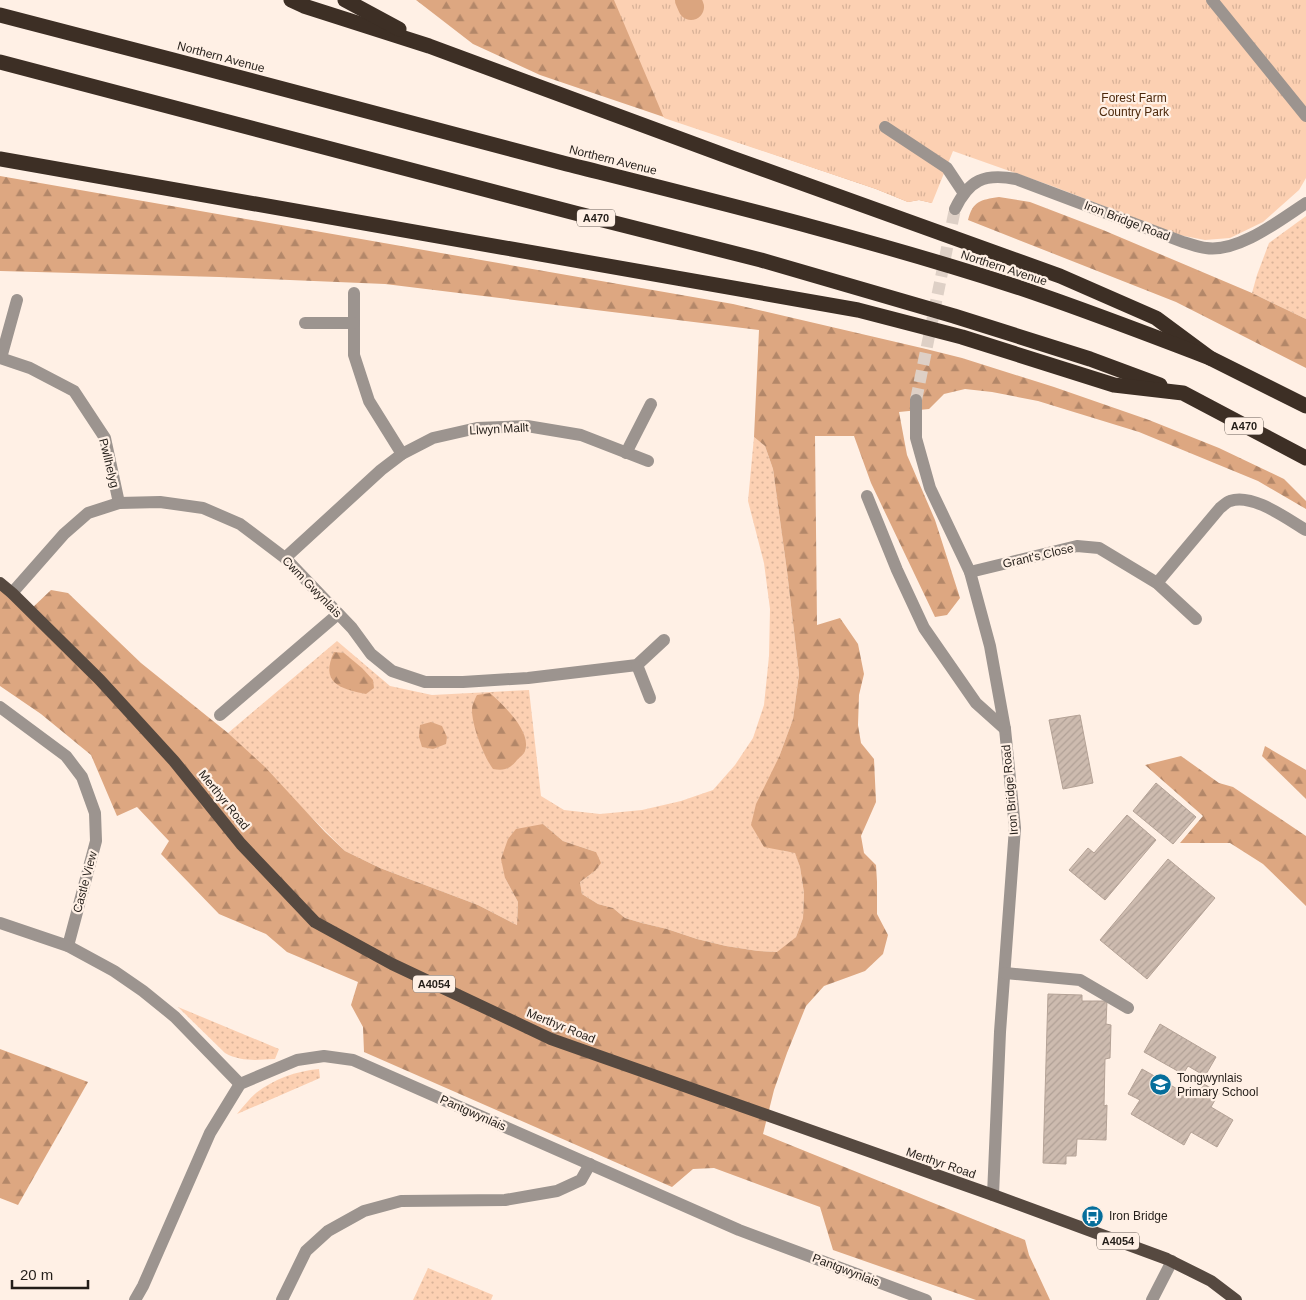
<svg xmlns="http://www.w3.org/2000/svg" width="1306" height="1300" font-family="Arial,sans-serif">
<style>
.grass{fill:url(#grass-dots)}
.forest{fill:url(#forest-firs)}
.park{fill:url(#park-tufts)}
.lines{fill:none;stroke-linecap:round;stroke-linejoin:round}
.canal{stroke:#dba57f;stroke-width:26}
.building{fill:url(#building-hatch);stroke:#b4a296}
.minor-tunnel{stroke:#ded0c6;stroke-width:12;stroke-dasharray:12 6;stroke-linecap:butt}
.minor{stroke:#9c948f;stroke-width:12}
.major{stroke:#564940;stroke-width:12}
.highway{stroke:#3d2f25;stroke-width:15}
.labels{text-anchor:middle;stroke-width:4.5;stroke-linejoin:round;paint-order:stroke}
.shield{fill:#fff0e5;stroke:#665d56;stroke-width:1}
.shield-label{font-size:11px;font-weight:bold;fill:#241e19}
.street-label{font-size:12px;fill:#241e19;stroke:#fff0e5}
.park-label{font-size:12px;fill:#4d290c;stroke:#fff0e5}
.poi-label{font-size:12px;fill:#241e19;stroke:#fff0e5;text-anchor:start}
</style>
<defs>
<pattern id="grass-dots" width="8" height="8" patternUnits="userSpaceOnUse" patternTransform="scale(1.25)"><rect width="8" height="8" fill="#fcd0b2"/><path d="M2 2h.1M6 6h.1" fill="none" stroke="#d8b298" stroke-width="1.8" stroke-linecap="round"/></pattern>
<pattern id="forest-firs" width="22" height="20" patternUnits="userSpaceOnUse" patternTransform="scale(1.25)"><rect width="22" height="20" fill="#dda781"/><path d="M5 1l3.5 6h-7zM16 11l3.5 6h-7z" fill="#b38769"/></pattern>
<pattern id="park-tufts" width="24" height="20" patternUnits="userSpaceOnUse" patternTransform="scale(1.25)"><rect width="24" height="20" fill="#fcd0b2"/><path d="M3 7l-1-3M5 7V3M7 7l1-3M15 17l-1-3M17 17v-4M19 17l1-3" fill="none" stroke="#d8b298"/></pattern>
<pattern id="building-hatch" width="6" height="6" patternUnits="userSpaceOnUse" patternTransform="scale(1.25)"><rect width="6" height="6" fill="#cdbbaf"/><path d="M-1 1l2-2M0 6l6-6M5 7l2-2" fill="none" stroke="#b0a096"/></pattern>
</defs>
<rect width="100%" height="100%" fill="#fff0e5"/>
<!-- grass -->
<g class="grass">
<path d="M 1306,216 L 1306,319 L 1252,293 L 1257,275 L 1269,243 Z"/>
<path d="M 754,437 L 765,446 L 773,469 L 787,571 L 799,674 L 793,719 L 779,757 L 783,851 L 795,852 L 800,867 L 804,893 L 803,918 L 796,937 L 778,952 L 758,951 L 726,946 L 697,939 L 667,929 L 642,923 L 625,918 L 613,908 L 598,904 L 582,894 L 580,882 L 595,871 L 596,852 L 563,841 L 543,824 L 505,878 L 518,902 L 517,925 L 478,905 L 380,868 L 345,851 L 228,733 L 337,641 L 390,686 L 432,695 L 529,690 L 541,796 L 564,810 L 600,814 L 642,810 L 681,801 L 713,790 L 735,765 L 753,738 L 764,705 L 769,656 L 770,609 L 764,563 L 748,501 Z"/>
<path d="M 178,1007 L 279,1049 L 275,1059 C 257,1060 241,1062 225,1053 Z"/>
<path d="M 319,1069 L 320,1078 L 237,1114 C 243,1107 249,1099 256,1093 C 274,1079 296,1071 319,1069 Z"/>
<path d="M 428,1268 L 493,1295 L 491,1300 L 413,1300 Z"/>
</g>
<!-- forest -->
<g class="forest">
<path d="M 416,0 L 729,0 L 932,203 L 919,200 L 908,202 L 876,189 L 540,75 L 473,44 Z"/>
<path d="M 0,176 L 733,304 L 926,349 L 962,358 L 1054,387 L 1149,420 L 1219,448 L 1284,479 L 1306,501 L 1306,509 L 1258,481 L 1139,432 L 1038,401 L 992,392 L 965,389 L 944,394 L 929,409 L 899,412 L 907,455 L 935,520 L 960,598 L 947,615 L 935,617 L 871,483 L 854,436 L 815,436 L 817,625 L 840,618 L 858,644 L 864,674 L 859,695 L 858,725 L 861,743 L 874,759 L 876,802 L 861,836 L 864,853 L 876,865 L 877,882 L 877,914 L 888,935 L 883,954 L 865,971 L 824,986 L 806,1006 L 787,1053 L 774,1090 L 763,1134 L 1025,1240 L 1029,1255 L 1050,1300 L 976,1300 L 833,1250 L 820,1207 L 714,1168 L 693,1169 L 672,1187 L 364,1052 L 363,1027 L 351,1005 L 358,982 L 287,952 L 266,934 L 219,914 L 161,854 L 169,841 L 137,807 L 117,816 L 91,755 L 41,714 L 0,686 L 0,583 L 30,610 L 51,590 L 68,593 L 141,663 L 228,733 L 265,767 L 325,832 L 345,851 L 380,868 L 478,905 L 517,925 L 518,902 L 505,878 L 501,859 L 508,839 L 516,829 L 543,824 L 563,841 L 596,852 L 601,863 L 595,871 L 580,882 L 582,894 L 598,904 L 613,908 L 625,918 L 642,923 L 667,929 L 697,939 L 726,946 L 758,951 L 777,952 L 796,937 L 803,918 L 804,893 L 800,867 L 795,853 L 764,847 L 751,825 L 756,804 L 779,757 L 793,719 L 799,674 L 787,571 L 773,469 L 765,446 L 754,437 L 759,330 L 385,284 L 219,277 L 0,271 Z"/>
<path d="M 999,197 L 1030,202 L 1103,230 L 1252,293 L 1306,319 L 1306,368 L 1176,302 L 968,220 C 973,201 980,200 999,197 Z"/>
<path d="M 334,652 L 344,653 L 362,668 L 373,680 L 374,688 L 366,694 C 339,689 320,682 334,652 Z"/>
<path d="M 490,693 C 503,705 532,731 525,751 C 524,754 519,758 517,760 C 510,769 504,771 493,769 C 484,757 472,726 472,710 C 472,705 475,699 477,695 Z"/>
<path d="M 431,722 L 442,726 L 447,737 L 446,744 L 433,749 L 422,747 L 419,737 L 420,725 Z"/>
<path d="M 1265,746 L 1306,770 L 1306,799 L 1262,756 Z"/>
<path d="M 1181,756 L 1219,783 L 1233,787 L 1306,836 L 1306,906 L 1263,864 L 1230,843 L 1180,843 L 1203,816 L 1145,765 Z"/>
<path d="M 0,1049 L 88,1082 L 18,1205 L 0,1198 Z"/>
</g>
<!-- park -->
<path class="park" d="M 614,0 L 1306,0 L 1306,178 L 1299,190 L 1263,222 L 1230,238 L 1205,240 L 1179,235 L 1052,186 L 953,151 L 932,203 L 919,200 L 908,202 L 876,189 L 664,118 Z"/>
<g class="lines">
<!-- canal -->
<path class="canal" d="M 688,0 L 691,7"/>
</g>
<!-- building -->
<g class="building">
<path d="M 1080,715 L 1093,783 L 1063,789 L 1049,720 Z"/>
<path d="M 1156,783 L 1196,817 L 1173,844 L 1133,811 Z"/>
<path d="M 1127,815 L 1156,840 L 1105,900 L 1069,870 L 1088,848 L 1094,853 Z"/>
<path d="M 1168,859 L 1215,898 L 1147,979 L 1100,940 Z"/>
<path d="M 1048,994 L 1082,995 L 1082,1001 L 1107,1001 L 1106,1024 L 1111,1025 L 1110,1058 L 1105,1059 L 1104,1106 L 1107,1105 L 1106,1140 L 1077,1139 L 1076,1156 L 1066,1156 L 1066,1164 L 1043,1163 Z"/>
<path d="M 1160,1024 L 1216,1057 L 1205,1076 L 1188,1066 L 1183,1074 L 1144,1052 Z"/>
<path d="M 1142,1069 L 1195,1099 L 1204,1084 L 1219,1093 L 1211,1107 L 1233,1120 L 1217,1147 L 1191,1132 L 1184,1145 L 1131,1114 L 1140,1100 L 1128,1094 Z"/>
</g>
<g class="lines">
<!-- minor-tunnel -->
<path class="minor-tunnel" d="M 916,400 L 955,209"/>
<!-- minor -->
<g class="minor">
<path d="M 1212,0 L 1306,116"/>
<path d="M 885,127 L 947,168 L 963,192"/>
<path d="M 955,209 C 969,180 984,173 1016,179 L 1183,242 C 1191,244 1198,247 1206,248 C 1238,253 1280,220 1306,203"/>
<path d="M 354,293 L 354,355 L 369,401 L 402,454"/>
<path d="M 305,323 L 354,323"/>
<path d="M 0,358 L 30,368 L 74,391 L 105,438 L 119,503"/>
<path d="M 1,358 L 17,300"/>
<path d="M 916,400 L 916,438 L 930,488 L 970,572 L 990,646 L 1005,729 L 1015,828 L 1000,1032 L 993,1195"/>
<path d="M 626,453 L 651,404"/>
<path d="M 867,496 L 897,570 L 924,628 L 976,703 L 1005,729"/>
<path d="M 285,558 L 381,470 L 402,454 L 433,438 L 477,428 L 527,426 L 581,435 L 648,461"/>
<path d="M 970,572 L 1077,546 L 1099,548 L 1157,583 L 1196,619"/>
<path d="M 1157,583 L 1220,508 C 1223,506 1226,502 1230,501 C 1253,493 1287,519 1306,530"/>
<path d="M 12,593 L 64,534 L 88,513 L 119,503 L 160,502 L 203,508 L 240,524 L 285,558 L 352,628 L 371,654 L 392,671 L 425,682 L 463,682 L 528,678 L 637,665 L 664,640"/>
<path d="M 637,665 L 650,698"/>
<path d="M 0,707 L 66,756 L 82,777 L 95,813 L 96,841 L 68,946"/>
<path d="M 220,715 L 338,614"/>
<path d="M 0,923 L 68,946 L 114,971 L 143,991 L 175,1017 L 240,1084"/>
<path d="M 1005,973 L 1080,980 L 1128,1008"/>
<path d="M 135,1300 L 143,1286 L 210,1133 L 240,1084 L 297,1060 L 324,1056 L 353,1060 L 739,1230 L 926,1300"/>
<path d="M 282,1300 L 306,1251 L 328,1231 L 364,1211 L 401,1201 L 505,1200 L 557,1191 L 581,1180 L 590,1164"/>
<path d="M 1152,1300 L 1172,1261"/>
</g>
<!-- major -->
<path class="major" d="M 0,583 L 12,593 L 100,680 L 174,761 L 241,844 L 315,922 L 392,964 L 551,1039 L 993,1195 L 1167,1259 L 1211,1281 L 1236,1300"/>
<!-- highway -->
<g class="highway">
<path d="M 291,0 L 304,6 L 429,46 L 732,158 L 1060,276 L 1156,318 L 1210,358 L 1306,406"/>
<path d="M 345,0 L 399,29"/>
<path d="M 0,15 C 188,63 375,114 563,163 C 714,201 866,238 1014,286 C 1080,308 1145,333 1210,358"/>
<path d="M 0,62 L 575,213 L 761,260 L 954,316 L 1090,359 L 1160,385"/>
<path d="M 0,159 L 858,310 L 962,337 L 1114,385 L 1183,393 L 1306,458"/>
</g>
</g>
<!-- icons -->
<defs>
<symbol id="school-disc" viewBox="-11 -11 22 22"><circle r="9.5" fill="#056e9b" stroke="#fff0e5"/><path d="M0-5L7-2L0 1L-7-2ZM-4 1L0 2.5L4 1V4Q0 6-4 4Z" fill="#fff"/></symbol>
<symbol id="bus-disc" viewBox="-11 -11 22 22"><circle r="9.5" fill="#056e9b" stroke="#fff0e5"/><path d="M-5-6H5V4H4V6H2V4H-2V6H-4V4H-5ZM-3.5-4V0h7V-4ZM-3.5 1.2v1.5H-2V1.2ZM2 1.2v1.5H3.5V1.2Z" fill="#fff"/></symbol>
</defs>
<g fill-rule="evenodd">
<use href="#school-disc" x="1148" y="1072" width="25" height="25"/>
<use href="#bus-disc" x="1080" y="1204" width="25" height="25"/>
</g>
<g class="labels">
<!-- shield labels -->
<g class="shield">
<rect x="577" y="209.5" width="38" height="17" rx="4"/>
<rect x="1225" y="417.5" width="38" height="17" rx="4"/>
<rect x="413" y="975.5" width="42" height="17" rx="4"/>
<rect x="1097" y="1232.5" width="42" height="17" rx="4"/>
</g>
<g class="shield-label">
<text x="596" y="222">A470</text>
<text x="1244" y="430">A470</text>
<text x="434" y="988">A4054</text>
<text x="1118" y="1245">A4054</text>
</g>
<!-- street labels -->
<g class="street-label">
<text transform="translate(221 57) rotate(15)" y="4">Northern Avenue</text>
<text transform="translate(613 160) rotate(14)" y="4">Northern Avenue</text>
<text transform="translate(1127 221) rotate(21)" y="4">Iron Bridge Road</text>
<text transform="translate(1004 268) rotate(18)" y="4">Northern Avenue</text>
<text transform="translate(499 429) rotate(-3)" y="4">Llwyn Mallt</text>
<text transform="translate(109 463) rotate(76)" y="4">Pwllhelyg</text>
<text transform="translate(1038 556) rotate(-13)" y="4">Grant's Close</text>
<text transform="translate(312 587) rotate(46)" y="4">Cwm Gwynlais</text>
<text transform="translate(1010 790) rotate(-95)" y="4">Iron Bridge Road</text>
<text transform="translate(224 800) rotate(51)" y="4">Merthyr Road</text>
<text transform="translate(85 882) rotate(-75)" y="4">Castle View</text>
<text transform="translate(561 1026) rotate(22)" y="4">Merthyr Road</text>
<text transform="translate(473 1113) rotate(24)" y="4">Pantgwynlais</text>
<text transform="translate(941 1163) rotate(19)" y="4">Merthyr Road</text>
<text transform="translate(846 1270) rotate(21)" y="4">Pantgwynlais</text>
</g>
<!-- park labels -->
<g class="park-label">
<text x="1134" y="102">Forest Farm<tspan x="1134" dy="14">Country Park</tspan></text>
</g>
<!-- poi labels -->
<g class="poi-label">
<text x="1177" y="1082">Tongwynlais<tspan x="1177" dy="14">Primary School</tspan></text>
<text x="1109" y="1220">Iron Bridge</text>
</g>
</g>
<!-- scale -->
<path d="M12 1280v8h76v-8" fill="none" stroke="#241e19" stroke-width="2.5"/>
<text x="20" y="1280" font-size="15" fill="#241e19" stroke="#fff0e5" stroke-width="4" paint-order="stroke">20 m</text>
</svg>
